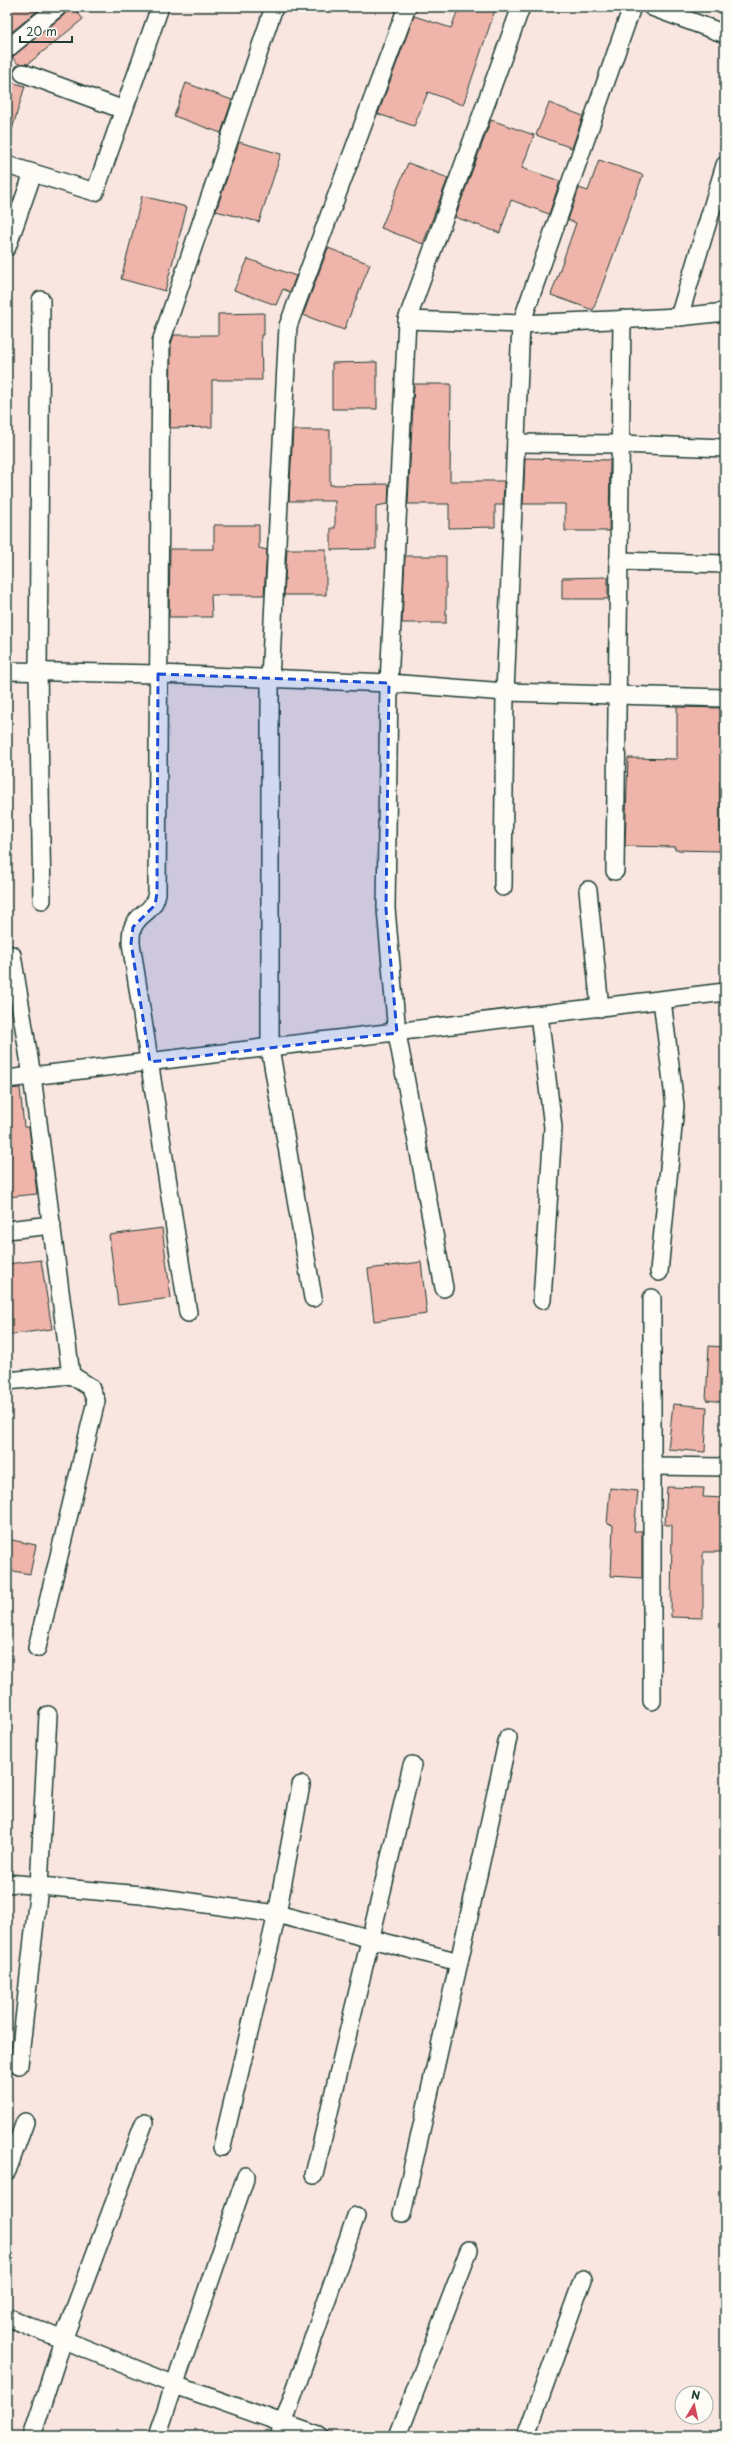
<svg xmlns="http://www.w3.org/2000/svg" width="732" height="2443" font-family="'Playpen Sans',sans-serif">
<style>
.building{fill:#efb4aa;stroke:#1f3d34}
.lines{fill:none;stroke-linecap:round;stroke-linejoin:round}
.minor-casing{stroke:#1f3d34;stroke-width:20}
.minor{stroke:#fdfcf7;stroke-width:17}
.marked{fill:#1d4ed8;fill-opacity:0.2;stroke:#1d4ed8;stroke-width:3;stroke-dasharray:8 5;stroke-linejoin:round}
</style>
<rect width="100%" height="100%" fill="#f9e6e0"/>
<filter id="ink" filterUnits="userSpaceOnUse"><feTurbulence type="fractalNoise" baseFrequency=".025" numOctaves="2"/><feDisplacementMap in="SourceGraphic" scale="8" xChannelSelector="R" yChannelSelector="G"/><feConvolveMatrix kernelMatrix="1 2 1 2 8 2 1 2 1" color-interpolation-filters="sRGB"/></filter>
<g filter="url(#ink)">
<!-- building -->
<g class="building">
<path d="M 7,7 L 42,7 L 7,36 Z"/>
<path d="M 68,7 L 73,7 L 83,19 L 28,64 L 18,64 L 12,57 L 64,15 Z"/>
<path d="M 459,7 L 496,7 L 463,105 L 428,92 L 414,126 L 378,114 L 414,16 L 451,28 Z"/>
<path d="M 7,81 L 25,86 L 11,133 L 7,133 Z"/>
<path d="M 186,83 L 232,100 L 221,133 L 174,116 Z"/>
<path d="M 549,103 L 583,116 L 572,148 L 536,135 Z"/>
<path d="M 491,120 L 534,135 L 522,168 L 560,181 L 549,214 L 511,200 L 500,233 L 455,217 Z"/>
<path d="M 239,142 L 281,154 L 259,222 L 216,211 Z"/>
<path d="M 599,160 L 643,175 L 593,310 L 551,295 L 576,223 L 568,220 L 579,188 L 588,191 Z"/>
<path d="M 408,163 L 448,178 L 423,244 L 381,228 Z"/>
<path d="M 142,196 L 187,207 L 165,291 L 121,279 Z"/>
<path d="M 328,248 L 370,264 L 344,330 L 303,315 Z"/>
<path d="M 248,259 L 296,276 L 290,292 L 283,289 L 276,305 L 234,290 Z"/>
<path d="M 264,313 L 264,335 L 261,335 L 262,380 L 212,380 L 212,427 L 170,428 L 171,344 L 174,335 L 218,335 L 218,314 Z"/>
<path d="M 377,362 L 377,409 L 332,409 L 332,363 Z"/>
<path d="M 414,384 L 451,384 L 450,481 L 504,481 L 503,505 L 495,505 L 495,527 L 449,528 L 449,504 L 408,504 Z"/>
<path d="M 293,430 L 330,430 L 330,485 L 389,484 L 388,504 L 376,506 L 376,549 L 331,550 L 331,528 L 335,528 L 335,501 L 289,501 Z"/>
<path d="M 525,458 L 610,460 L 609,531 L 565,531 L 565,504 L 523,504 Z"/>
<path d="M 214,525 L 259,525 L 259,548 L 267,550 L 264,595 L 211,595 L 212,617 L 169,617 L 170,549 L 214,549 Z"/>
<path d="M 287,549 L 326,549 L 326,595 L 284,595 Z"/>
<path d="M 405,556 L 446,556 L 446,623 L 402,623 Z"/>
<path d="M 608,577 L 608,599 L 562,599 L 562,578 Z"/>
<path d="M 677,707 L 721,708 L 723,759 L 722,781 L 720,781 L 720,851 L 675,850 L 675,847 L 625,846 L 628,758 L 677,759 Z"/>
<path d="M 20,1088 L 24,1127 L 29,1127 L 37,1194 L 7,1197 L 7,1089 Z"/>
<path d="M 162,1228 L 171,1298 L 118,1305 L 109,1235 Z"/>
<path d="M 41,1260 L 52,1329 L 7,1335 L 7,1264 Z"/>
<path d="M 421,1262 L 427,1314 L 374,1321 L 368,1269 Z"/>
<path d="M 709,1346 L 725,1347 L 725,1402 L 706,1400 Z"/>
<path d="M 673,1404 L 707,1407 L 705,1452 L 668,1449 Z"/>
<path d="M 667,1487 L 704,1488 L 703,1497 L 725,1498 L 725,1552 L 703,1552 L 703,1618 L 671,1617 L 672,1525 L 665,1525 Z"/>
<path d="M 610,1488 L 638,1491 L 634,1531 L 642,1531 L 642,1578 L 611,1576 L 613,1525 L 607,1524 Z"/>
<path d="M 7,1539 L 36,1545 L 30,1574 L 7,1570 Z"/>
</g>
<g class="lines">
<defs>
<g id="minor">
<path d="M 632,7 L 521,324 L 679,317 L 725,312"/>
<path d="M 652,7 L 725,34"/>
<path d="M 7,49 L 58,7"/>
<path d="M 23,73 L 124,110"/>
<path d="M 7,165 L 95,192 L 160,7"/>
<path d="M 7,247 L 33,173"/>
<path d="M 41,300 L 38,671 L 42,900"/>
<path d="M 679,317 L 725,165"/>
<path d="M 407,320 L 521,324 L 505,692 L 503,887"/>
<path d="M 516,443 L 620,444 L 725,448"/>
<path d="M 618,561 L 725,564"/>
<path d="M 7,671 L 158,674 L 389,683 L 505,692 L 725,698"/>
<path d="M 615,871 L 622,319"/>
<path d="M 588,890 L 600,1008"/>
<path d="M 12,955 L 32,1076 L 71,1375"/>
<path d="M 539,1015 L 553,1127 L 542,1300"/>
<path d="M 7,1079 L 725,992"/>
<path d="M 7,1230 L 52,1225"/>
<path d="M 659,1272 L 675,1106 L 662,1000"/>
<path d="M 444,1288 L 397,1033 L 386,909 L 389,683 L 407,320 L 521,7"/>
<path d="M 313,1298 L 270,1048 L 270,679 L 288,326 L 407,7"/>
<path d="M 652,1298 L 652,1701"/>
<path d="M 188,1313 L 131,943 C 131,938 131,931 133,927 C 140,911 153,914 157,893 L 161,342 L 274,7"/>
<path d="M 7,1381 L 71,1375 L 90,1387 L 96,1401 L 37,1648"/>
<path d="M 652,1466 L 725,1467"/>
<path d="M 7,1883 L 141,1895 L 277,1914 L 459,1962 L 508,1738"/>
<path d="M 19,2065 L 39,1886 L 48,1715"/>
<path d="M 222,2147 L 277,1914 L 301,1785"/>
<path d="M 7,2171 L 25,2122"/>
<path d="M 314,2175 L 412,1765"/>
<path d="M 402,2214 L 459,1962"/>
<path d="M 7,2317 L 175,2385 L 319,2436"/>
<path d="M 32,2436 L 63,2340 L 144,2123"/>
<path d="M 157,2436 L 246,2176"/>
<path d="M 279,2436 L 356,2216"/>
<path d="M 398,2436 L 469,2250"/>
<path d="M 526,2436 L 583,2279"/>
</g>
</defs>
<!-- minor casing -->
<use href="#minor" class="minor-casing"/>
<!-- minor -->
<use href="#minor" class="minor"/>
</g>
</g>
<!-- marked area -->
<path class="marked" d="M 158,674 L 389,683 L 386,909 L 397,1033 L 150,1062 L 131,943 L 133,927 L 155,905 L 157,893 Z"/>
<!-- margin -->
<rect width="732" height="2443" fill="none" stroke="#fdfcf7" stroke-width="24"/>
<rect x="12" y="12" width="708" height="2419" fill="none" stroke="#1f3d34" stroke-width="1.5" filter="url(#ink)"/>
<!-- north arrow -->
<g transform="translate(694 2405) rotate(9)"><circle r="19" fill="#fdfcf7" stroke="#a4b0a9"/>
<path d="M0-3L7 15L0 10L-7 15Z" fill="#d1495b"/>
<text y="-6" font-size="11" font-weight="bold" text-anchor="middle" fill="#1f3d34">N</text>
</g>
<!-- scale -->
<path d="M20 36v6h52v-6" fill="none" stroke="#1f3d34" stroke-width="2"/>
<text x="26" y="36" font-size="12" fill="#1f3d34" stroke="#fdfcf7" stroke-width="3" paint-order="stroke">20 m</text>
</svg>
